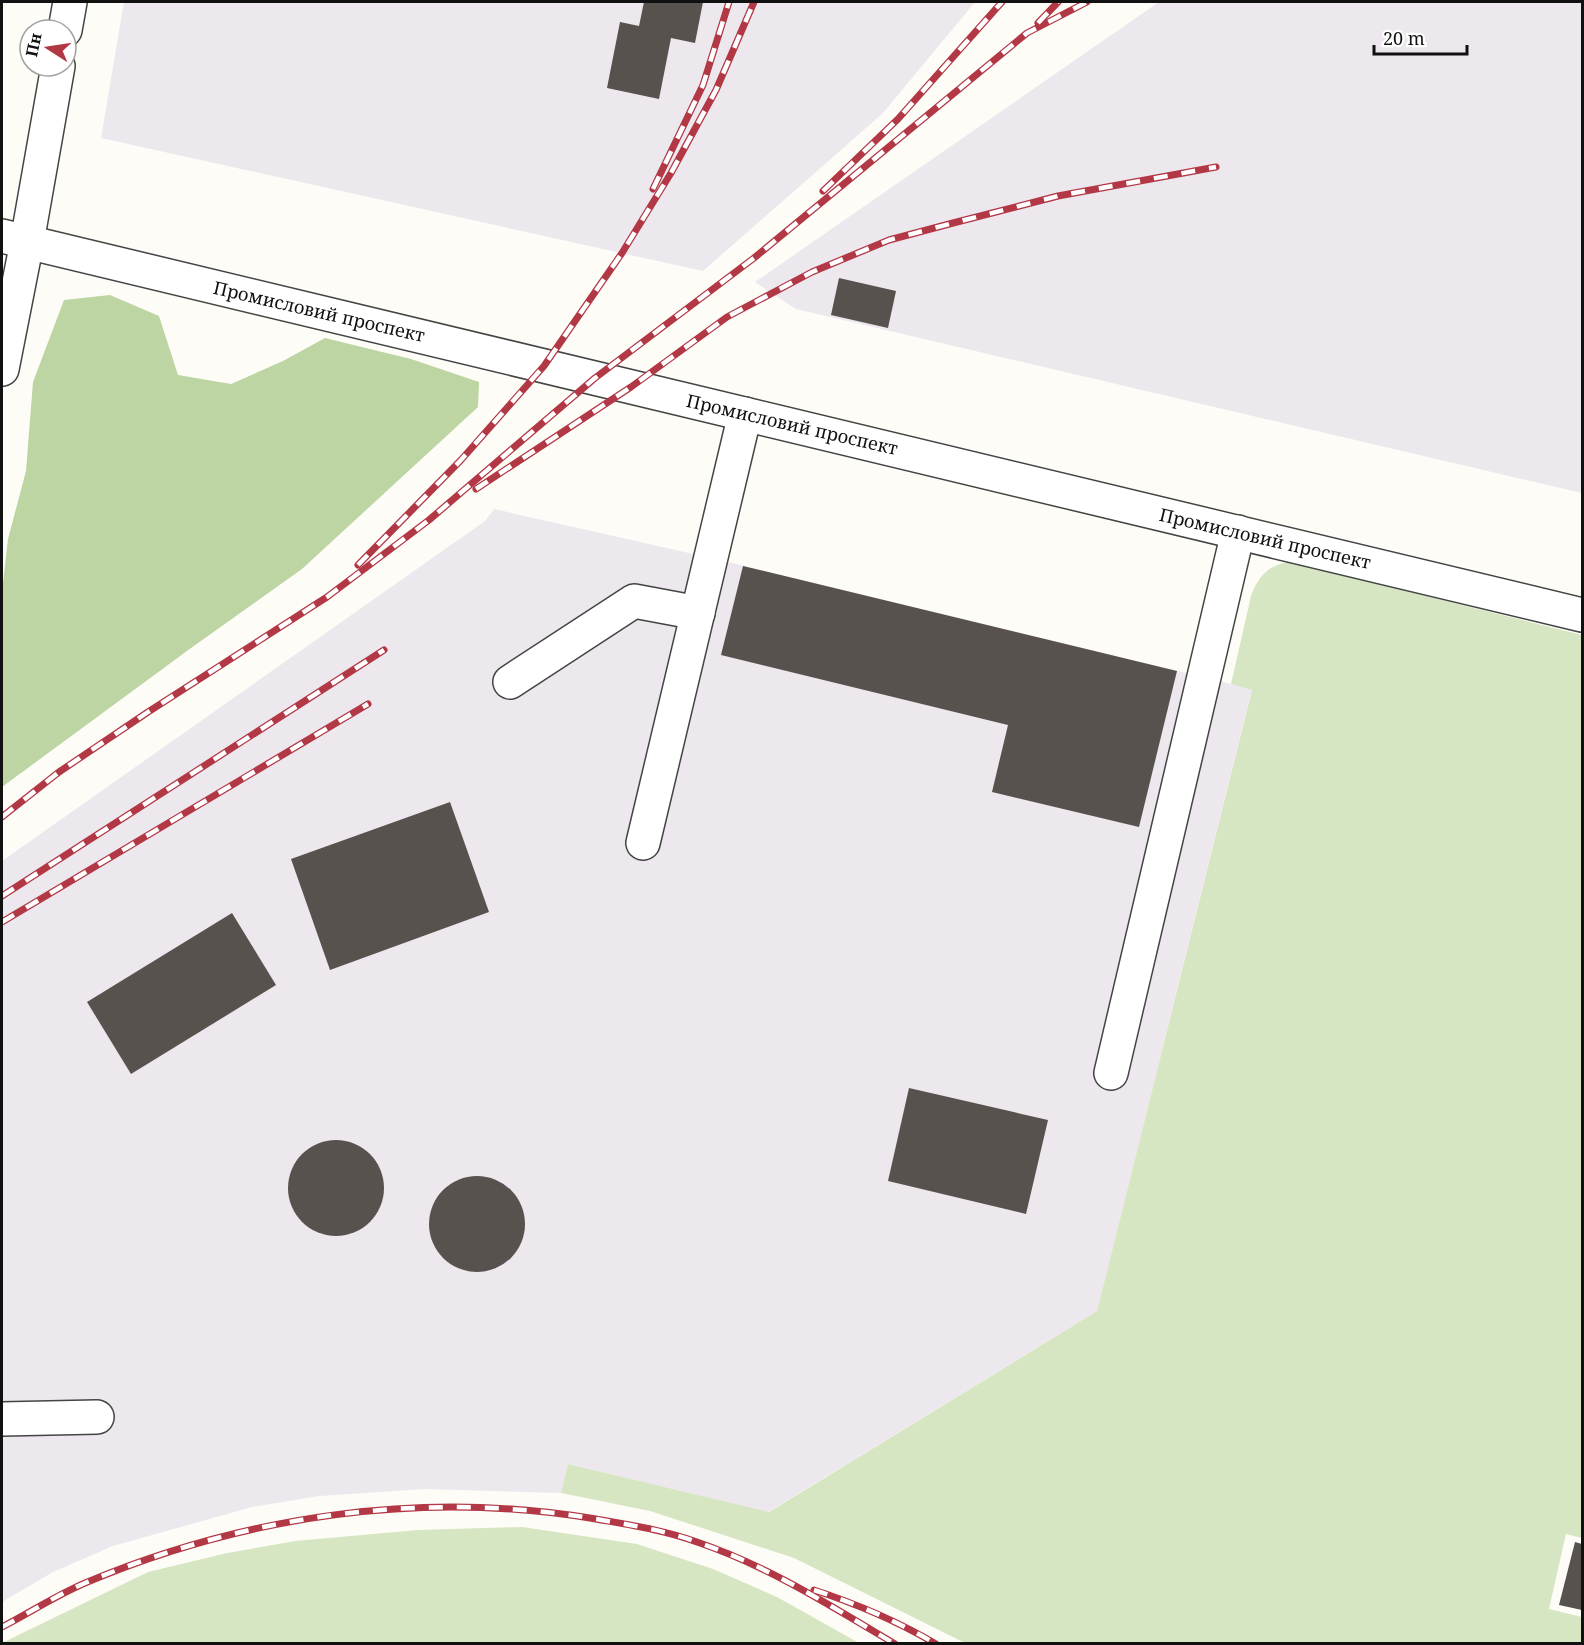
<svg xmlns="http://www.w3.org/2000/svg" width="1584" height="1645" font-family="'Noto Serif',serif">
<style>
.industrial{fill:#ede7ee}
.green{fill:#d7e6c2}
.forest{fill:#bdd5a3}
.building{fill:#58524e}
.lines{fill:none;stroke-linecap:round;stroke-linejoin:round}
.minor-casing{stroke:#444;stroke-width:36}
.minor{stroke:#fff;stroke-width:33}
.rail-casing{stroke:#b23846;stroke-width:7}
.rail{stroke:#fff;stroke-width:4.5;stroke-dasharray:14;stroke-linecap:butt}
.labels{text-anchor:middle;stroke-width:6;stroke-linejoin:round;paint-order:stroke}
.street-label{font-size:18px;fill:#111;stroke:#fff}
</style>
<rect width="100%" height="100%" fill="#fefcf6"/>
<!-- industrial -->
<g class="industrial">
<path d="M 124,2 L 975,2 L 883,113 L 703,271 L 101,138 Z"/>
<path d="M 1159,2 L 1582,2 L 1582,493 L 796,309 L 755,282 Z"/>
<path d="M 494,509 L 711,558 L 1252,689 L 1097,1311 L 768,1512 L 568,1464 L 561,1493 L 425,1489 L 319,1496 L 252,1507 L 113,1546 L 53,1572 L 2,1602 L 2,861 L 485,521 Z"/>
</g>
<!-- green -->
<g class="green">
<path d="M 1289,562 L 1582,635 L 1582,1538 L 1566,1534 L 1549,1609 L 1582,1617 L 1582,1643 L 965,1643 L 794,1558 L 650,1511 L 561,1493 L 568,1464 L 769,1512 L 1097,1311 L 1252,690 L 1231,684 L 1251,596 C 1258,577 1268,565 1289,562 Z"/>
<path d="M 522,1527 L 637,1544 L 713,1569 L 777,1597 L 859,1643 L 2,1643 L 148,1572 L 227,1553 L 295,1541 L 418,1530 Z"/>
</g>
<!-- forest -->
<path class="forest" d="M 110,295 L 159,316 L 178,375 L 231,384 L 283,361 L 325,338 L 411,359 L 479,382 L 478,407 L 302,569 L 191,648 L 2,787 L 2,592 L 8,539 L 26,471 L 33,382 L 64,300 Z"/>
<!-- building -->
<g class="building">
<path d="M 644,2 L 703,2 L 695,43 L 671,38 L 659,99 L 607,88 L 620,22 L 639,26 Z"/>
<path d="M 839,278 L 896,291 L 888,328 L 831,315 Z"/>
<path d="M 743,566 L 1177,671 L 1139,827 L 992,792 L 1008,725 L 721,655 Z"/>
<path d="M 450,802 L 489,912 L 330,970 L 291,859 Z"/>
<path d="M 232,913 L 276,985 L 131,1074 L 87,1002 Z"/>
<path d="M 909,1088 L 1048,1120 L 1026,1214 L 888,1181 Z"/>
<circle cx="336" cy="1188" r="48"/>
<circle cx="477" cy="1224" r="48"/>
<path d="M 1575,1542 L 1582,1544 L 1582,1610 L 1559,1605 Z"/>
</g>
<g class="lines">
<defs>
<g id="minor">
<path d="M 65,30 L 70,2"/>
<path d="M 2,236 L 1582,615"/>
<path d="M 2,369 L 27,242 L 58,66"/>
<path d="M 510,682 L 634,601 L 698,613"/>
<path d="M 643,843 L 745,414"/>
<path d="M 1111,1073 L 1238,532"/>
<path d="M 2,1419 L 97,1417"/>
</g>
</defs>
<!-- minor casing -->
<use href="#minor" class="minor-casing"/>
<!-- minor -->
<use href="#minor" class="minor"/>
<defs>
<g id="rail">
<path d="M 1038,23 L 1058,2"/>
<path d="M 653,189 L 703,85 L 729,2"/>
<path d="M 823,191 L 898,119 L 1002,2"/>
<path d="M 476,489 L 631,387 L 727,317 L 812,272 L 889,240 L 953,223 L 1058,196 L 1216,167"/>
<path d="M 358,565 L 461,460 L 544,366 L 622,253 L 671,173 L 716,90 L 754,2"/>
<path d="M 2,817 L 59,772 L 148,712 L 327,597 L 429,520 L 595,378 L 754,258 L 1027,33 L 1087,2"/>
<path d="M 2,896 L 384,650"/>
<path d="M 2,922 L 368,704"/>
<path d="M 814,1590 C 857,1604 897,1621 936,1644"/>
<path d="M 2,1627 C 29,1613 57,1595 85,1583 C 246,1515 424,1490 596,1519 C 630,1525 664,1530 697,1542 C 768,1566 831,1606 895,1644"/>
</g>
</defs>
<!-- rail casing -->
<use href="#rail" class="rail-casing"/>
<!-- rail -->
<use href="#rail" class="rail"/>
</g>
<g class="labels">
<!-- street labels -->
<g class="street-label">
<text transform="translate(319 312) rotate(13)" y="6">Промисловий проспект</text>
<text transform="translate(792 425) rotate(13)" y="6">Промисловий проспект</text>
<text transform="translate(1265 539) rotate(13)" y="6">Промисловий проспект</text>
</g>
</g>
<!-- border -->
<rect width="1584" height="1645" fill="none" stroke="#111111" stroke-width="6"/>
<!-- north arrow -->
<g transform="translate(48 48) rotate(282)"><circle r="28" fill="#ffffff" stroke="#a0a0a0" stroke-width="1.5"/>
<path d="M0-4.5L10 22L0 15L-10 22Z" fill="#b23846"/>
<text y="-9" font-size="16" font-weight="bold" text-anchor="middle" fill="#111111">Пн</text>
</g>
<!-- scale -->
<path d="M1374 45v9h93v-9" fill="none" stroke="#111111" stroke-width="3"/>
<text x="1383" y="45" font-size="18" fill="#111111" stroke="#ffffff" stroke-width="4.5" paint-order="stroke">20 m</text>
</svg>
